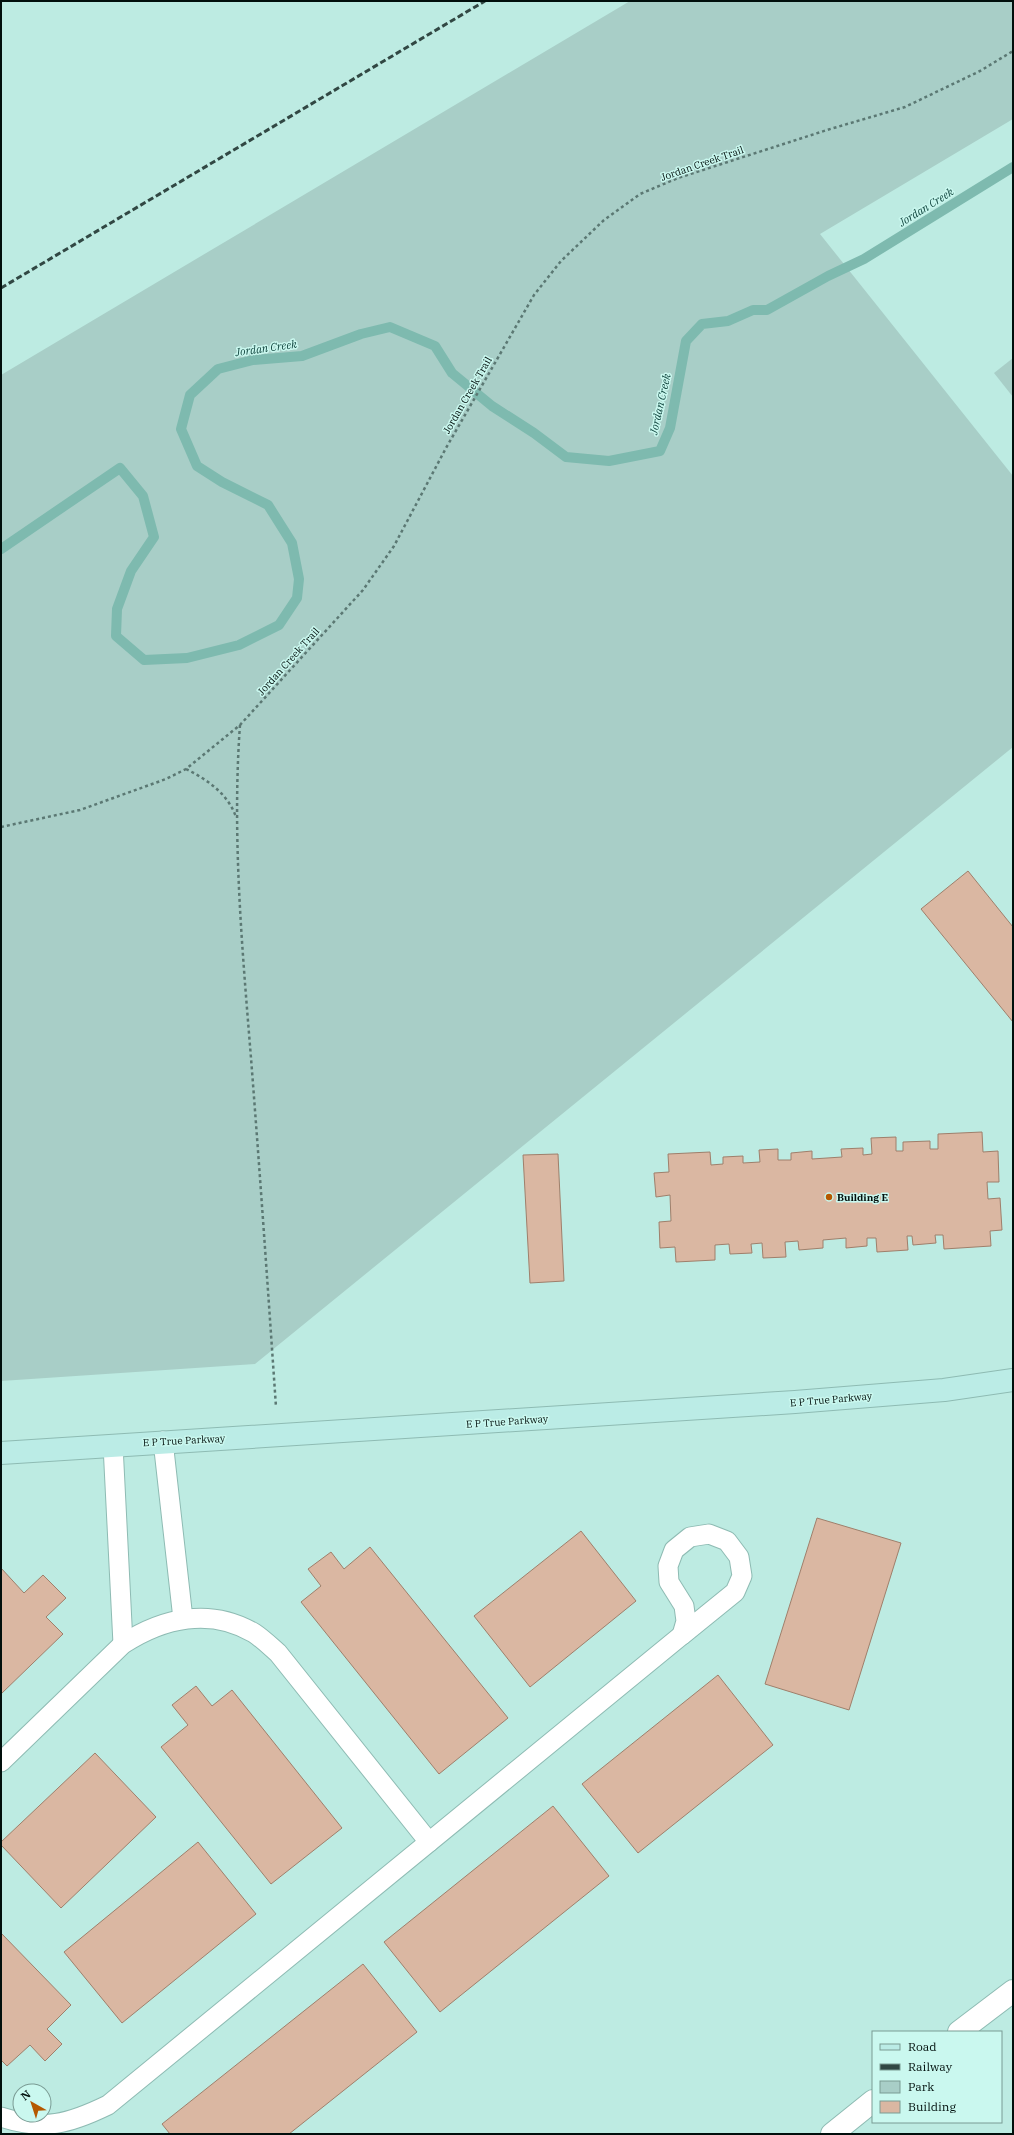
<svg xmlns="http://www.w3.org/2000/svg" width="1014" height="2135" font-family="'IBM Plex Serif',serif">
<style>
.green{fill:#a8cec7}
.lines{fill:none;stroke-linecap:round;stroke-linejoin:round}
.stream{stroke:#7ebaaf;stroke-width:10}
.building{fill:#dab7a2;stroke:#9f7f6b}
.lane-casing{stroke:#8ebbb3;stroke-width:21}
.street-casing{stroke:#8ebbb3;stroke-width:24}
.secondary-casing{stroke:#8ebbb3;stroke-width:24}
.path{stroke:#5b7873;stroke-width:2.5;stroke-dasharray:3 3;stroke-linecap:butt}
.lane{stroke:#fff;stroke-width:19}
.street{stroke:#fff;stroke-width:22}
.secondary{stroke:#bbece6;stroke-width:22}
.rail{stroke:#314743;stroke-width:3;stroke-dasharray:6 3;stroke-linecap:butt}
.poi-dot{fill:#b55900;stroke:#caf8ef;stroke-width:1.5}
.labels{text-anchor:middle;stroke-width:3;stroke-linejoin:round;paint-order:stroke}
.street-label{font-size:10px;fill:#010f0c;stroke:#caf8ef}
.poi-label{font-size:10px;font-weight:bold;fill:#010f0c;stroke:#caf8ef;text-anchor:start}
.water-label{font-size:11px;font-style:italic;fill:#144841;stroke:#caf8ef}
</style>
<rect width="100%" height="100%" fill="#bdebe2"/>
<!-- green -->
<g class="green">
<path d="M 630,1 L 1013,1 L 1013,119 L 820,234 L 1013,476 L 1013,747 L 255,1364 L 1,1381 L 1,375 Z"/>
<path d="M 1013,358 L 1013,397 L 994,373 Z"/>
</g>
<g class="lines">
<!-- stream -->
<path class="stream" d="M 1,549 L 120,468 L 143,496 L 154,537 L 131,571 L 117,609 L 116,636 L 144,660 L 187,658 L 239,645 L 279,625 L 297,598 L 299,579 L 292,543 L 268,505 L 222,482 L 197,466 L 181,429 L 190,395 L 218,369 L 253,360 L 302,356 L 361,334 L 390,327 L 435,346 L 452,373 L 492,406 L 534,433 L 566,457 L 609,461 L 660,451 L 670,428 L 686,341 L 702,324 L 728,321 L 753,310 L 767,310 L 828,276 L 864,259 L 1013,167"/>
</g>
<!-- building -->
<g class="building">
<path d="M 968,871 L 1013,927 L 1013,1022 L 921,909 Z"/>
<path d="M 982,1132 L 983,1152 L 998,1151 L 999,1182 L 987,1182 L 988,1199 L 1000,1198 L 1002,1230 L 990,1231 L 991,1246 L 944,1249 L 943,1235 L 935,1235 L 936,1243 L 913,1245 L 912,1236 L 907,1236 L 908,1250 L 877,1252 L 876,1238 L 867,1238 L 867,1246 L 846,1248 L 846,1238 L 823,1240 L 823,1248 L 799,1250 L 798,1241 L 785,1242 L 786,1257 L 763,1258 L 762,1243 L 751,1244 L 752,1253 L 730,1254 L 729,1244 L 715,1245 L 715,1260 L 676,1262 L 675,1247 L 660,1248 L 659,1222 L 671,1221 L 670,1195 L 656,1197 L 654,1173 L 669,1172 L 668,1154 L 710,1152 L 711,1165 L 723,1164 L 723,1157 L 743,1156 L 743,1163 L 760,1162 L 759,1150 L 778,1149 L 778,1160 L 791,1160 L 791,1153 L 812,1151 L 812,1159 L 842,1157 L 841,1149 L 863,1148 L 863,1155 L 872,1154 L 871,1138 L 896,1137 L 896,1151 L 903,1151 L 903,1142 L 930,1141 L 930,1149 L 938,1149 L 938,1134 Z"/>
<path d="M 558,1154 L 564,1281 L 530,1283 L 523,1155 Z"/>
<path d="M 817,1518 L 901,1543 L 849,1710 L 765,1684 Z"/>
<path d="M 581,1531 L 636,1601 L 530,1687 L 474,1616 Z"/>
<path d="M 370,1547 L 508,1718 L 439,1774 L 301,1602 L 321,1586 L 308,1569 L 331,1552 L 344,1569 Z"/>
<path d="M 1,1568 L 24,1593 L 43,1575 L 66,1598 L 46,1617 L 63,1634 L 1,1694 Z"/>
<path d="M 718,1675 L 773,1745 L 638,1853 L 582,1784 Z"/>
<path d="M 196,1686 L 212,1706 L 232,1690 L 342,1828 L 271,1884 L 161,1747 L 188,1725 L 172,1705 Z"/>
<path d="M 95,1753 L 156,1817 L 61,1908 L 1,1845 L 1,1842 Z"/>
<path d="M 553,1806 L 609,1876 L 440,2012 L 384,1942 Z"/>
<path d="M 198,1842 L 256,1914 L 122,2023 L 64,1952 Z"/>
<path d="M 1,1933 L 71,2005 L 47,2029 L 62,2044 L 45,2061 L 30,2045 L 7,2066 L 1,2060 Z"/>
<path d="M 363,1964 L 417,2032 L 289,2134 L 170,2134 L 162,2124 Z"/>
</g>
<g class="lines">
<defs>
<g id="lane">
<path d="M 163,1441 L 183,1619"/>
<path d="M 113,1445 L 123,1644"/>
<path d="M 709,1534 L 727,1541 L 739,1557 L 742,1576 L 735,1592 L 682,1635 L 686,1621 L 684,1606 L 669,1582 L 668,1566 L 674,1550 L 690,1537 Z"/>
<path d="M 1,1762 L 123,1644 C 163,1618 210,1607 254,1633 C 263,1639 270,1646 278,1653 L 429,1842"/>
<path d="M 1,2117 C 44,2131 69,2124 108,2105 L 682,1635"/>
</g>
<g id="street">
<path d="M 959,2032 L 1013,1991"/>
<path d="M 832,2134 L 873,2101"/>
</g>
<path id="secondary" d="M 1,1453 L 795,1402 L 944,1390 L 1013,1380"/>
</defs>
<!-- lane casing -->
<use href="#lane" class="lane-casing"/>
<!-- street casing -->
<use href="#street" class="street-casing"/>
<!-- secondary casing -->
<use href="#secondary" class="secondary-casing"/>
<!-- path -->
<g class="path">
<path d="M 240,725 C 232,835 242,947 251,1058 C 260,1174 268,1290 276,1407"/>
<path d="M 186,769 C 208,780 228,794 236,817"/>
<path d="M 1,827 L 80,810 L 166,779 L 186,769 L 240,725 L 363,590 L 394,546 L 446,448 L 534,295 L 561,261 L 604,220 L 640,194 L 678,178 L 827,130 L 905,107 L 980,71 L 1013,51"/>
</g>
<!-- lane -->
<use href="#lane" class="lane"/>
<!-- street -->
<use href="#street" class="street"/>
<!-- secondary -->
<use href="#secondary" class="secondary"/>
<!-- rail -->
<path class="rail" d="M 1,288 L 485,1"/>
</g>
<!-- markers -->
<circle class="poi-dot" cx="829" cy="1197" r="4"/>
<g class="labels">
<!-- street labels -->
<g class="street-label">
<text transform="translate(702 163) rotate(-19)" y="4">Jordan Creek Trail</text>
<text transform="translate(467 395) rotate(-60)" y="4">Jordan Creek Trail</text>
<text transform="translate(288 661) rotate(-48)" y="4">Jordan Creek Trail</text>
<text transform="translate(831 1399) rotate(-5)" y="4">E P True Parkway</text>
<text transform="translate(507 1421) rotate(-4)" y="4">E P True Parkway</text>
<text transform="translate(184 1440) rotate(-3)" y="4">E P True Parkway</text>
</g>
<!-- poi labels -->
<g class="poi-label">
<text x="837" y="1201">Building E</text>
</g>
<!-- water labels -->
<g class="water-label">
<text transform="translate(926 207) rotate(-32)" y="4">Jordan Creek</text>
<text transform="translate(266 348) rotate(-8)" y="4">Jordan Creek</text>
<text transform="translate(660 404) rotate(-77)" y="4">Jordan Creek</text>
</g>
</g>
<!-- border -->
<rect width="1014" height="2135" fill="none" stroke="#010f0c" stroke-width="4"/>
<!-- legend -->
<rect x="872" y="2031" width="130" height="92" fill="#caf8ef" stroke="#7a9b94"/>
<rect x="880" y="2044" width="20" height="6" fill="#bbece6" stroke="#7a9b94"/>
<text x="908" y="2051" font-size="12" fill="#010f0c">Road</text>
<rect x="880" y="2064" width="20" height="6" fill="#314743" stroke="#7a9b94"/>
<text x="908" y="2071" font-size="12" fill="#010f0c">Railway</text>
<rect x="880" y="2081" width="20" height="12" fill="#a8cec7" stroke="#7a9b94"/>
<text x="908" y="2091" font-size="12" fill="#010f0c">Park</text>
<rect x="880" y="2101" width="20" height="12" fill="#dab7a2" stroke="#7a9b94"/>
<text x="908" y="2111" font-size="12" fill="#010f0c">Building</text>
<!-- north arrow -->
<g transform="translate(32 2103) rotate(321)"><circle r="19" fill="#caf8ef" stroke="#7a9b94"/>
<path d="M0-3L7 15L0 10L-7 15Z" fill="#b55900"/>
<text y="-6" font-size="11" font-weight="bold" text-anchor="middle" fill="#010f0c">N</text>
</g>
</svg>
